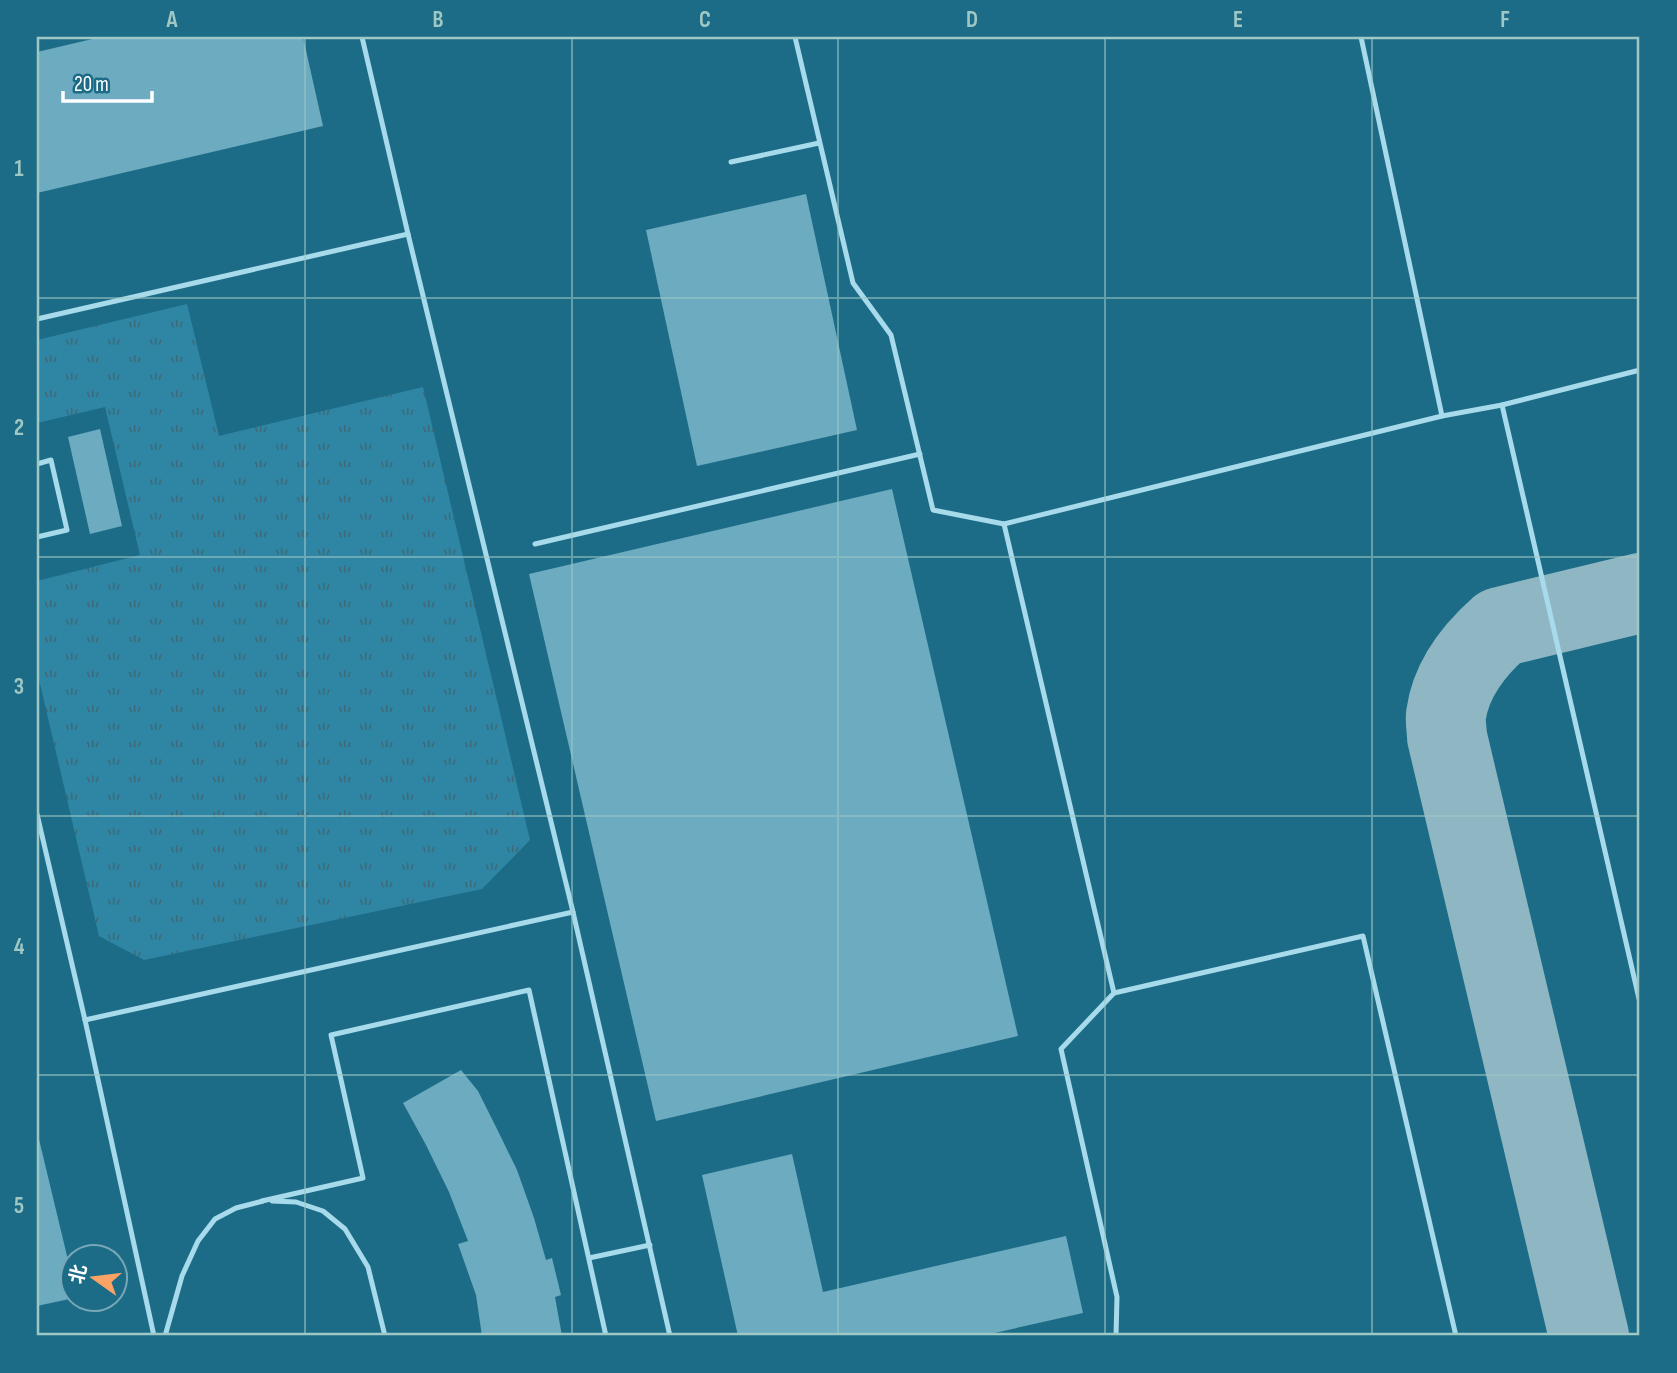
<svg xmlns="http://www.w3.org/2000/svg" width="1677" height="1373" font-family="'Sofia Sans Condensed','Noto Sans SC',sans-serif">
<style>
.grass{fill:url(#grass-tufts)}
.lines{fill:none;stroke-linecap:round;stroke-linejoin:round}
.taxiway{stroke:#8eb6c3;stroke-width:80}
.building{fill:#6cabc0}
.lane{stroke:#a7daeb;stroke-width:5}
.grid{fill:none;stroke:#9fc8c5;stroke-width:2;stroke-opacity:0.55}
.neatline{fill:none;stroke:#9fc8c5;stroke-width:2.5}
.grid-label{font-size:23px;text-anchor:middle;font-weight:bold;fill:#9fc8c5}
</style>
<defs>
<pattern id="grass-tufts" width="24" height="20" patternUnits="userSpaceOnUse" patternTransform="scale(1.75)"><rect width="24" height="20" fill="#2e86a4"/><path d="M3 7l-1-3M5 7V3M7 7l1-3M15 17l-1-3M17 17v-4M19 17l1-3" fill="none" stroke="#3c6c7c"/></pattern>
</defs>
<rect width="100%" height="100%" fill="#1d6c87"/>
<!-- grass -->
<path class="grass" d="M 187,304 L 219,436 L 423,387 L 530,840 L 482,889 L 144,960 L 99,936 L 37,671 L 37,581 L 140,555 L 105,407 L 37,423 L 37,340 Z"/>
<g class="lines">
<!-- taxiway -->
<path class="taxiway" d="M 1589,1336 L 1447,737 C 1447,730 1445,722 1446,715 C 1451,678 1474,650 1500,627 L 1640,593"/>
</g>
<!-- building -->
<g class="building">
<path d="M 101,37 L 303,37 L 323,126 L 37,193 L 37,52 Z"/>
<path d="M 806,194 L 857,430 L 697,466 L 646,230 Z"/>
<path d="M 100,429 L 122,526 L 90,534 L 68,437 Z"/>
<path d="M 892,489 L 1018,1036 L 656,1121 L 529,574 Z"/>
<path d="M 461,1070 L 478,1091 L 498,1131 L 517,1170 L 534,1218 L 546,1260 L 552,1258 L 561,1295 L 555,1297 L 562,1336 L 482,1336 L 476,1295 L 458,1244 L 468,1241 L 449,1192 L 426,1145 L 403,1103 Z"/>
<path d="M 37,1131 L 74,1285 L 74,1298 L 37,1306 Z"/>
<path d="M 792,1154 L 823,1292 L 1066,1236 L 1083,1313 L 981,1336 L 738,1336 L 702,1175 Z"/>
</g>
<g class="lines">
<!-- lane -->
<g class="lane">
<path d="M 362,37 L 408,234 L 573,912 L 670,1336"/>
<path d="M 795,37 L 853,283 L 891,335 L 933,510 L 1004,524 L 1114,993 L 1061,1049 L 1117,1297 L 1116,1336"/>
<path d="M 1361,37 L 1442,416"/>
<path d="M 731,162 L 819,143"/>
<path d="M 37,319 L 408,234"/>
<path d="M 1502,405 L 1640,1003"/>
<path d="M 37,464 L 51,460 L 67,530 L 37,537"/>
<path d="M 1004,524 L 1442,416 L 1502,405 L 1640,370"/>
<path d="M 535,544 L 920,454"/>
<path d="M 37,814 L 85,1020 L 154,1336"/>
<path d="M 1114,993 L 1363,936 L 1456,1336"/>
<path d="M 85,1020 L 573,912"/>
<path d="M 262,1201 L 363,1178 L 331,1035 L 529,990 L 606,1336"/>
<path d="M 272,1201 L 296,1202 L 323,1211 L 345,1229 L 368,1267 L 385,1336"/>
<path d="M 589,1258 L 650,1245"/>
<path d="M 165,1336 L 182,1276 L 198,1241 L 215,1219 L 236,1208 L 263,1201"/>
</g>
</g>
<!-- grid -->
<path class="grid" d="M 305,37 L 305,1336M 572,37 L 572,1336M 838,37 L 838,1336M 1105,37 L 1105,1336M 1372,37 L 1372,1336M 37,298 L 1640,298M 37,557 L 1640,557M 37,816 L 1640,816M 37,1075 L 1640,1075"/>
<!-- border -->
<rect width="1677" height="1373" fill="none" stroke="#1d6c87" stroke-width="77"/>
<!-- north arrow -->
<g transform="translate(94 1278) rotate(284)"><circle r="33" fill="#1d6c87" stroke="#77a7b7" stroke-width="2"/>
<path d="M0-5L12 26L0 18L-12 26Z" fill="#fba265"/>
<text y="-10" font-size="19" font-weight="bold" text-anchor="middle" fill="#ffffff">北</text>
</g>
<!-- scale -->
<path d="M63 91v10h89v-10" fill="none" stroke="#ffffff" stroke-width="3.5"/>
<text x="74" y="91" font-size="21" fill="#ffffff" stroke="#1d6c87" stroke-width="5" paint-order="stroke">20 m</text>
<rect x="38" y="38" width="1600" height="1296" class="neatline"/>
<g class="grid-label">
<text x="172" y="27">A</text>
<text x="438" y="27">B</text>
<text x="705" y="27">C</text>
<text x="972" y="27">D</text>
<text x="1238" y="27">E</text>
<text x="1505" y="27">F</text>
<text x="19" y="176">1</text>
<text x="19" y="435">2</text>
<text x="19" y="694">3</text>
<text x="19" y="954">4</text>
<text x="19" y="1213">5</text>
</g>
</svg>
